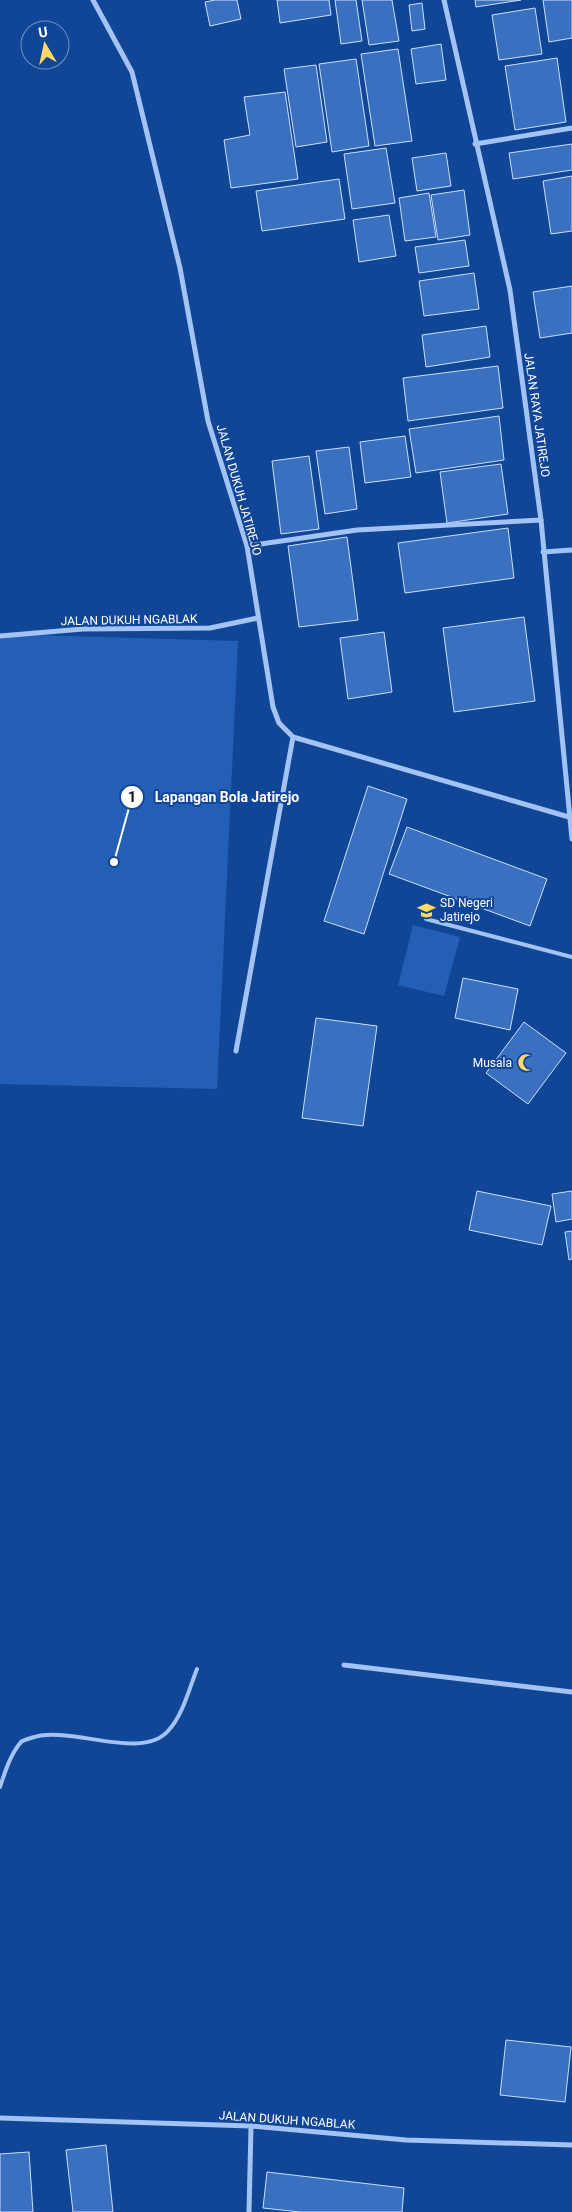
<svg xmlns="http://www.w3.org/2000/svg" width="572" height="2212" font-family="Roboto,sans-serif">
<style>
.green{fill:#245fb6}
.building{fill:#3a70bf;stroke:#cadffd}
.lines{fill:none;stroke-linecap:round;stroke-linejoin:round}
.service{stroke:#a2c3f3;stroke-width:4}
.minor{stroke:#a2c3f3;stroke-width:5}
.labels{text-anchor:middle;stroke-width:4;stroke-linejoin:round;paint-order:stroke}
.street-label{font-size:12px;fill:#fff;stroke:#114697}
.poi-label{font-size:12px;fill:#fff;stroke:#114697;text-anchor:start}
.leader{fill:none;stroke:#fff;stroke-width:2}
.callout-dot{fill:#fff;stroke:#114697;stroke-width:2}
.mark-label{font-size:15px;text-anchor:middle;font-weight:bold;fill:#111}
.callout-label{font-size:14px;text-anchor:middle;font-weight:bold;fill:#fff;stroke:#114697;stroke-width:4;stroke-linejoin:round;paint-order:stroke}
</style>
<rect width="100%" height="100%" fill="#114697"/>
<!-- green -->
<g class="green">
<path d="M 0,634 L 238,641 L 217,1089 L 0,1084 Z"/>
<path d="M 413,925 L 460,937 L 444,996 L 398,985 Z"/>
</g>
<!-- building -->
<g class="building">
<path d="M 215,0 L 237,0 L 241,19 L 210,26 L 205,2 Z"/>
<path d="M 277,0 L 329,0 L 331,15 L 280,23 Z"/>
<path d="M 335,0 L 356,0 L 362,41 L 341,44 Z"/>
<path d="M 362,0 L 392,0 L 399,41 L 369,45 Z"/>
<path d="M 475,0 L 521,0 L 476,7 Z"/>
<path d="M 543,0 L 572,0 L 572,38 L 549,42 Z"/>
<path d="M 422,3 L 425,29 L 412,31 L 409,5 Z"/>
<path d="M 535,8 L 542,54 L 499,60 L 492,15 Z"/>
<path d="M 441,44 L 446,80 L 416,84 L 411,49 Z"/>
<path d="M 398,49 L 412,141 L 375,146 L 361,54 Z"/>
<path d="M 557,58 L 566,122 L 515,130 L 505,66 Z"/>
<path d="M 356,59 L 369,146 L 332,152 L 319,64 Z"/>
<path d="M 316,65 L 327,142 L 296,147 L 284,69 Z"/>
<path d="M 285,92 L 298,179 L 231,188 L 224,140 L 250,135 L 244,97 Z"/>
<path d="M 572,144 L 572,170 L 513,179 L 509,153 Z"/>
<path d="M 386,148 L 395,203 L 352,209 L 344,154 Z"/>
<path d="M 446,153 L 451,186 L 417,191 L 412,158 Z"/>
<path d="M 572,176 L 572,231 L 551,234 L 543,181 Z"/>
<path d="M 339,179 L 345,219 L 262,231 L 256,191 Z"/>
<path d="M 464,190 L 470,235 L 438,240 L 431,195 Z"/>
<path d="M 429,193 L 436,237 L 405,241 L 399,198 Z"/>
<path d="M 389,215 L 396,256 L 359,262 L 353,220 Z"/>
<path d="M 465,240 L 469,266 L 419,273 L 415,247 Z"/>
<path d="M 474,273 L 479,309 L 424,316 L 419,281 Z"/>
<path d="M 572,286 L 572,333 L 540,338 L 533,292 Z"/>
<path d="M 486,326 L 490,357 L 426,367 L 422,335 Z"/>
<path d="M 498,366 L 503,408 L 408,421 L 403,378 Z"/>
<path d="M 499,416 L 504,460 L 416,473 L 409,429 Z"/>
<path d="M 405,436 L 411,477 L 365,483 L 360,442 Z"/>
<path d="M 349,447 L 357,509 L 325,514 L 316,451 Z"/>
<path d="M 309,456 L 319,529 L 281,534 L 272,461 Z"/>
<path d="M 501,464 L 508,514 L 447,523 L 440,472 Z"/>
<path d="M 508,528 L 514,578 L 405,593 L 398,543 Z"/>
<path d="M 347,537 L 358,620 L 299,627 L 288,546 Z"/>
<path d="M 524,617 L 535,701 L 454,712 L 443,628 Z"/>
<path d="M 384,632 L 392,692 L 348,699 L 340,638 Z"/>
<path d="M 368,786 L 407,799 L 364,934 L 324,921 Z"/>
<path d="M 407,827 L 547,879 L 530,926 L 389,874 Z"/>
<path d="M 463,978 L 518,989 L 510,1030 L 455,1018 Z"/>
<path d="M 316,1018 L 377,1026 L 363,1126 L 302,1118 Z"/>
<path d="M 524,1022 L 566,1053 L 528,1104 L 486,1073 Z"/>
<path d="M 477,1191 L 551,1206 L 542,1245 L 469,1230 Z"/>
<path d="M 572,1191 L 572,1219 L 556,1222 L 552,1194 Z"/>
<path d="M 572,1231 L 572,1259 L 569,1260 L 565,1232 Z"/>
<path d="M 506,2040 L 571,2047 L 565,2102 L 500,2095 Z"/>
<path d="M 106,2145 L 113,2212 L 73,2212 L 66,2150 Z"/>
<path d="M 29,2152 L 33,2212 L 0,2212 L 0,2154 Z"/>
<path d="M 267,2172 L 404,2188 L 402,2212 L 300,2212 L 263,2208 Z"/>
</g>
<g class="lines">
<!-- service -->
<g class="service">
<path d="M 426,919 L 572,957"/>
<path d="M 0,1787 C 5,1772 10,1755 21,1742 C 23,1740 28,1739 31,1738 C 69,1724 140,1762 168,1731 C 183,1715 189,1689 197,1669"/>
</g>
<!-- minor -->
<g class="minor">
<path d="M 93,0 L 132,72 L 180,268 L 208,421 L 247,546 L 273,707 L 279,723 L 293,737 L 569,817"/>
<path d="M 444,0 L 510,290 L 541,520 L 572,839"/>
<path d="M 475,144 L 572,128"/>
<path d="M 247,546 L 357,530 L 541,520"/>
<path d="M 543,552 L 572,550"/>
<path d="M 0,636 L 83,629 L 210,628 L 258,618"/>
<path d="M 236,1051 L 293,737"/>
<path d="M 344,1665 L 572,1692"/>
<path d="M 0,2118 L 251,2126 L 406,2140 L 572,2145"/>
<path d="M 249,2212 L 251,2126"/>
</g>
</g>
<!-- icons -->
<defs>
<symbol id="school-bare" viewBox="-9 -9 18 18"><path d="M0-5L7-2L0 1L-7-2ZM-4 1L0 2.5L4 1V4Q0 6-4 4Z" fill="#ffd965" stroke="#114697" stroke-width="2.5" paint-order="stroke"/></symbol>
<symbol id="mosque-bare" viewBox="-9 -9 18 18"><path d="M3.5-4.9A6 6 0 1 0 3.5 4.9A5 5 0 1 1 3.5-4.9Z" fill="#ffd965" stroke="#114697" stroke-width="2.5" paint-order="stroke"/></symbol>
</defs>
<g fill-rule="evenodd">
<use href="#school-bare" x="414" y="898" width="25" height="25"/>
<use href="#mosque-bare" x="514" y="1050" width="25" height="25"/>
</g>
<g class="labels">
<!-- street labels -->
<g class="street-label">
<text transform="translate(537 415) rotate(82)" y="4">JALAN RAYA JATIREJO</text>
<text transform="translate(239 490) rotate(74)" y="4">JALAN DUKUH JATIREJO</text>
<text transform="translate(129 620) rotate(-1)" y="4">JALAN DUKUH NGABLAK</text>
<text transform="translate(287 2120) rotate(4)" y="4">JALAN DUKUH NGABLAK</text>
</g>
<!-- poi labels -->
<g class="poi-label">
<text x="440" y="907">SD Negeri<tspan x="440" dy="14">Jatirejo</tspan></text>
<text x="512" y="1067" text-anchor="end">Musala</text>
</g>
</g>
<!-- callouts -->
<path class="leader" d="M114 862L132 797"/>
<g class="callout-dot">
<circle cx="114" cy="862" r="5"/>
<circle cx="132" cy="797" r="12"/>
</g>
<g class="mark-label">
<text x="132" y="802">1</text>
</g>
<g class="callout-label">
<text x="227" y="802">Lapangan Bola Jatirejo</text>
</g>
<!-- north arrow -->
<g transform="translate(45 45) rotate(351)"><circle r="24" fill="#114697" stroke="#7090c1"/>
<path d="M0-4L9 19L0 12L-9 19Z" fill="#ffd965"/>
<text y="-8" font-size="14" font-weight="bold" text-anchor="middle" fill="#ffffff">U</text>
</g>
</svg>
